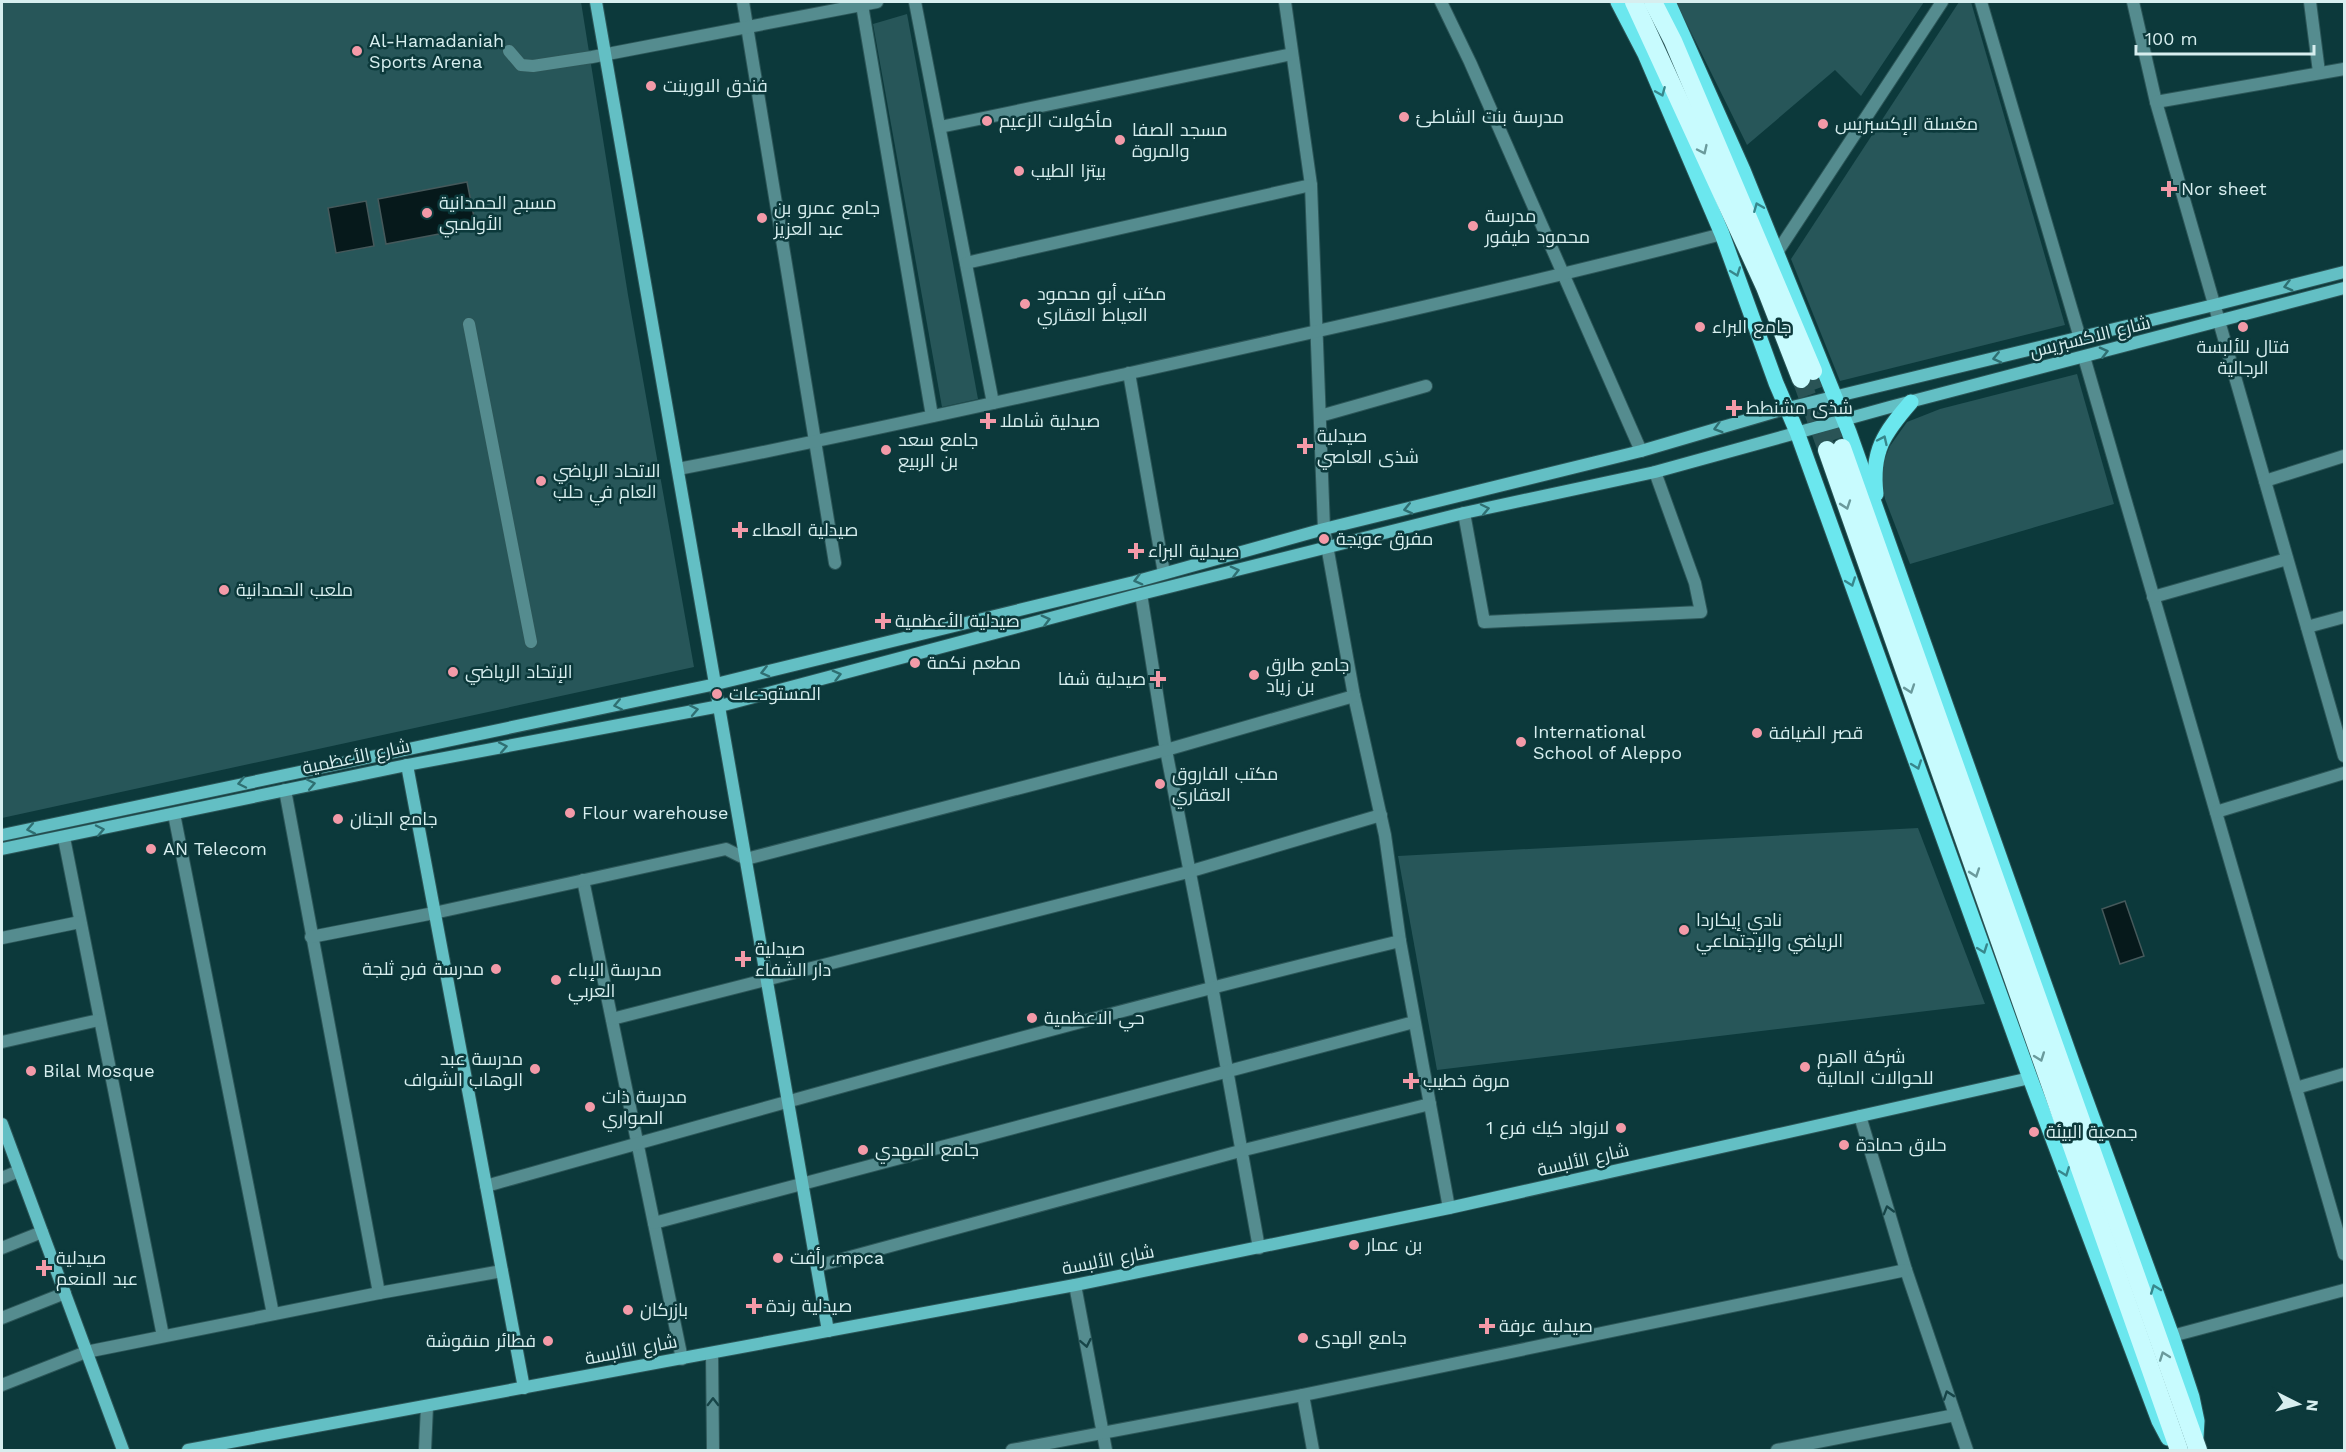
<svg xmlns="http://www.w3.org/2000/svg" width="2346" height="1452" font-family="'Work Sans',Cairo,sans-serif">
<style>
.green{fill:#275659}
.water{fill:#06191b;stroke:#45595b;stroke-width:1.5}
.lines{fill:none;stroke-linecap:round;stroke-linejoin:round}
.highway-tunnel{stroke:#2a5456;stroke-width:18;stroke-dasharray:18 9;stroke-linecap:butt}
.street-casing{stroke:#2c5658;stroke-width:14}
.secondary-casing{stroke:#2c5658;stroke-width:14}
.primary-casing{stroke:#2c5658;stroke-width:17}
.highway-casing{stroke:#2c5658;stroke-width:20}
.street{stroke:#558c8f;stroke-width:12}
.secondary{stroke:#63bfc4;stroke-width:12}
.primary{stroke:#6be7ee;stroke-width:15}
.highway{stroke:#c8fbfe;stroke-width:18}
.oneway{stroke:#37878c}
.oneway2{stroke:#6a9a9c}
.oneway3{stroke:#2f6f72}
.oneway4{stroke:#174548}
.poi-dot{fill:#f39aa8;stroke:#0c393b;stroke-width:2}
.labels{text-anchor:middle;stroke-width:5;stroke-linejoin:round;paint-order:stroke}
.poi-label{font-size:18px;fill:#d7eeef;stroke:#0c393b;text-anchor:start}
.street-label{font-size:18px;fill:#d7eeef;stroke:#0c393b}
</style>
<rect width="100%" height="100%" fill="#0c393b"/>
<!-- green -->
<g class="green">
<path d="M 2,2 L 581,2 L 628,295 L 694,667 L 2,818 Z"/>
<path d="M 1676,2 L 1924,2 L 1861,96 L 1835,70 L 1747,145 Z"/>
<path d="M 1959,2 L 1971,2 L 2065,325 L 1840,381 L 1791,259 Z"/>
<path d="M 907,14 L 978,399 L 942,407 L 873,24 Z"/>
<path d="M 2077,374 L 2114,504 L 1910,564 L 1885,499 L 1880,471 L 1890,446 L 1907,422 L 1940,409 Z"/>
<path d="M 1918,828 L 1985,1004 L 1437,1070 L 1398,856 Z"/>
</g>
<!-- water -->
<g class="water">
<path d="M 467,182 L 476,227 L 386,244 L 378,199 Z"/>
<path d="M 366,201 L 374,246 L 336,253 L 328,208 Z"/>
<path d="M 2125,901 L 2144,956 L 2120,964 L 2102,909 Z"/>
</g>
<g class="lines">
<!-- highway-tunnel -->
<g class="highway-tunnel">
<path d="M 1813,371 L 1842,448"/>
<path d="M 1801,379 L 1827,450"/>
</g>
<defs>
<g id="street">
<path d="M 743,2 L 835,563"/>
<path d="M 915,2 L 993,403"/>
<path d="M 1285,2 L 1311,185 L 1324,529 L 1354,696 L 1385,835 L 1400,941 L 1449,1208"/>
<path d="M 1441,2 L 1470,62 L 1641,451"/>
<path d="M 1981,2 L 2080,338"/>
<path d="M 2133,2 L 2156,102 L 2344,756"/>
<path d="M 2310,2 L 2319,72"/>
<path d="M 862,5 L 932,416"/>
<path d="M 509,51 L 521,65 L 533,66 L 592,57 L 877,2"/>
<path d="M 2156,102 L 2344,69"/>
<path d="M 940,127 L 1292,54"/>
<path d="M 1776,254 L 1942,2"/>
<path d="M 966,263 L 1311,185"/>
<path d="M 469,324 L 531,642"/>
<path d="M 2084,357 L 2344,1254"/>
<path d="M 1129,373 L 1164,573"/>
<path d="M 1320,416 L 1426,386"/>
<path d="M 678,469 C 829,440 980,406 1130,373 C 1328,329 1526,285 1722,234"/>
<path d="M 2265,481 L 2344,456"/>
<path d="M 1464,513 L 1484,622 L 1701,612 L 1695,583 L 1655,472"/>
<path d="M 1141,594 L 1166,750 L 1212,986 L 1259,1248"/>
<path d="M 2153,597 L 2287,559"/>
<path d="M 2307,627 L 2344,617"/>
<path d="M 285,790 L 379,1293"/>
<path d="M 2216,812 L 2344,773"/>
<path d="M 174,814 L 273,1314"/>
<path d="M 64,838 L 163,1336"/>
<path d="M 583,880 L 682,1359"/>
<path d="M 311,937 L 434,913 L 726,849 L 746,859 L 1166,750 L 1354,696"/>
<path d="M 2,938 L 80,922"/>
<path d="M 612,1019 L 1188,872 L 1381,815"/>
<path d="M 2,1042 L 99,1020"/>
<path d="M 2296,1088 L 2344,1074"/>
<path d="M 1860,1116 L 1906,1270 L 1967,1450"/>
<path d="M 2,1178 L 19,1171"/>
<path d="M 486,1186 C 789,1101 1093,1015 1400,941"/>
<path d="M 654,1223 L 1414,1022"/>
<path d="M 2,1248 L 42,1232"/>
<path d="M 817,1266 L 1240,1151 L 1430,1104"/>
<path d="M 1075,1285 L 1106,1450"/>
<path d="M 2,1318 L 65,1293"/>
<path d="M 2172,1336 L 2344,1290"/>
<path d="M 712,1353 L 713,1450"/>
<path d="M 2,1385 L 86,1352 L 379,1293 L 502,1271"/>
<path d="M 1303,1395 L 1313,1450"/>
<path d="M 425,1450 L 427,1406"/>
<path d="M 1012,1450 L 1303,1395 L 1906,1270"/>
<path d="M 1777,1450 L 1955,1415"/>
</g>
<g id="secondary">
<path d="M 596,2 L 828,1331"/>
<path d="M 407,765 L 524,1388"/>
<path d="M 2,835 L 716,684 L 1134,582 L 1324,529 L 1641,451 L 1788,408 L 2214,305 L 2344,272"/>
<path d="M 2,849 L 407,765 L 720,706 L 1141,594 L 1464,513 L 1655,472 L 1890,407 L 2344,288"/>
<path d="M 2,1124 L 123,1450"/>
<path d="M 188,1450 L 1075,1285 L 1449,1208 L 2030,1078"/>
</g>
<g id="primary">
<path d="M 1618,2 L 1645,54 L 1722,234 L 1776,383 L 1797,432 L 2030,1078 L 2159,1421 L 2168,1438"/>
<path d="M 1668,2 L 1743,170 L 1849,432 L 2073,1065 L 2172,1336 L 2192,1397 L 2197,1421 L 2196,1437"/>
<path d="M 1876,494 C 1871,451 1884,433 1911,402"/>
</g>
<g id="highway">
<path d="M 1634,2 L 1765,287 L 1801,379"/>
<path d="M 1653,2 L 1673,41 L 1813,371"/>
<path d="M 1842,448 L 2198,1450"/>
<path d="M 1827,450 L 2179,1450"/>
</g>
</defs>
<!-- street casing -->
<use href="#street" class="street-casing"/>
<!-- secondary casing -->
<use href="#secondary" class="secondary-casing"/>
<!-- primary casing -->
<use href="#primary" class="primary-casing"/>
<!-- highway casing -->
<use href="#highway" class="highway-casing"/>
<!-- street -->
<use href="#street" class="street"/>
<!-- secondary -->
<use href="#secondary" class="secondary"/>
<!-- primary -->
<use href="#primary" class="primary"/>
<!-- highway -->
<use href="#highway" class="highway"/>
</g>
<!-- one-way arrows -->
<defs><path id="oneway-chevron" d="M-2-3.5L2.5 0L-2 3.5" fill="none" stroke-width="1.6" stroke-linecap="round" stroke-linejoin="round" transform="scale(1.5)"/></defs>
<g class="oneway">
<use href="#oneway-chevron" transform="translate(1661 92) rotate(67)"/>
<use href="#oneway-chevron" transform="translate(1758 207) rotate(-112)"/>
<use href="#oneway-chevron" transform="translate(1736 272) rotate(70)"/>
<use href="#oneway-chevron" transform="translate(1883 440) rotate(-65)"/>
<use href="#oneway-chevron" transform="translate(1851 582) rotate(70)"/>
<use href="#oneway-chevron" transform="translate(1917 765) rotate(70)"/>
<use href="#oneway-chevron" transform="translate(1983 949) rotate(70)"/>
<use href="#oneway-chevron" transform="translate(2065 1172) rotate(69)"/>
<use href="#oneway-chevron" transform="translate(2155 1289) rotate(-110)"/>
</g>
<g class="oneway2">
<use href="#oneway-chevron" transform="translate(1703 150) rotate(65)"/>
<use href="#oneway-chevron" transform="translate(1846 505) rotate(71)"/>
<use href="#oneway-chevron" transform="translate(1910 689) rotate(71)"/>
<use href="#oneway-chevron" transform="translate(1975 873) rotate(71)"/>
<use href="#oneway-chevron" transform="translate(2040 1057) rotate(70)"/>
<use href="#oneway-chevron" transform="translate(2164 1356) rotate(-110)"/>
</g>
<g class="oneway3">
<use href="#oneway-chevron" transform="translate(2288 286) rotate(165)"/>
<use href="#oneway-chevron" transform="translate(2104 352) rotate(-14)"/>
<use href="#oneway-chevron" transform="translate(1997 358) rotate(167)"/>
<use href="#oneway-chevron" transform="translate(1718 428) rotate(164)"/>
<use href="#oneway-chevron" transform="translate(1408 509) rotate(167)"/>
<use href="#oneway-chevron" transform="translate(1485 509) rotate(-12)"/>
<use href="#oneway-chevron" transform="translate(1235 571) rotate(-14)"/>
<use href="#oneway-chevron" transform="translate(1138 580) rotate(165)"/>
<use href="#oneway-chevron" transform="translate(1046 620) rotate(-15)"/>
<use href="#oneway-chevron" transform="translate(765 672) rotate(166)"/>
<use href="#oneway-chevron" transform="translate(837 675) rotate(-15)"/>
<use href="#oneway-chevron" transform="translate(618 705) rotate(168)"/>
<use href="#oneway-chevron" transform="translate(694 710) rotate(-11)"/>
<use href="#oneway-chevron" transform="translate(503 747) rotate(-11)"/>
<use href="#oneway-chevron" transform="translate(242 783) rotate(168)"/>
<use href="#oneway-chevron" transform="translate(311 784) rotate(-12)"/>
<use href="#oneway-chevron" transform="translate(31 829) rotate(169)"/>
<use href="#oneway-chevron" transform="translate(100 830) rotate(-12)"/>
</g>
<g class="oneway4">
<use href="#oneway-chevron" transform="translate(1888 1210) rotate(-106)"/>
<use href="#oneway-chevron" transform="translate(1086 1343) rotate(79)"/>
<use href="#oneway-chevron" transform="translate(1948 1395) rotate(-109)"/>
<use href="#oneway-chevron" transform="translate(713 1402) rotate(-90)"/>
</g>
<!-- markers -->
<g class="poi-dot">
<circle cx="357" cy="51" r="6"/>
<circle cx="651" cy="86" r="6"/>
<circle cx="1404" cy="117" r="6"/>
<circle cx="987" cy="121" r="6"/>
<circle cx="1823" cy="124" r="6"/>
<circle cx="1120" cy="140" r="6"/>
<circle cx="1019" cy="171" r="6"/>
<path d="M2166 180h6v6h6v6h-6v6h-6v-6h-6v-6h6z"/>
<circle cx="427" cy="213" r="6"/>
<circle cx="762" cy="218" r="6"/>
<circle cx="1473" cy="226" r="6"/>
<circle cx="1025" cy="304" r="6"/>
<circle cx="1700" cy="327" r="6"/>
<circle cx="2243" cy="327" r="6"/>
<path d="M1731 399h6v6h6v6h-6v6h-6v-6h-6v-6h6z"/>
<path d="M985 412h6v6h6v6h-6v6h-6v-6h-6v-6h6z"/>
<path d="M1302 437h6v6h6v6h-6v6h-6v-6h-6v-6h6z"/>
<circle cx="886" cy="450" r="6"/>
<circle cx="541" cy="481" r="6"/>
<path d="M737 521h6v6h6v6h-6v6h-6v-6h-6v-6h6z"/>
<circle cx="1324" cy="539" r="6"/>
<path d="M1133 542h6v6h6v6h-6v6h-6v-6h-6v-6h6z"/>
<circle cx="224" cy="590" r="6"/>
<path d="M880 612h6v6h6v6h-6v6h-6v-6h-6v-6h6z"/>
<circle cx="915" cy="663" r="6"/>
<circle cx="453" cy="672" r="6"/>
<circle cx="1254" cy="675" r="6"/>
<path d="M1155 670h6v6h6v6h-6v6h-6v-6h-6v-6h6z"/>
<circle cx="717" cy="694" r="6"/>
<circle cx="1757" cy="733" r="6"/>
<circle cx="1521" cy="742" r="6"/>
<circle cx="1160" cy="784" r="6"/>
<circle cx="570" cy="813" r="6"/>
<circle cx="338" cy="819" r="6"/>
<circle cx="151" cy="849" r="6"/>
<circle cx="1684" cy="930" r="6"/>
<path d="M740 950h6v6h6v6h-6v6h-6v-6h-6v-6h6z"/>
<circle cx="496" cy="969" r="6"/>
<circle cx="556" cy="980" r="6"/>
<circle cx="1032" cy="1018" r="6"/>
<circle cx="1805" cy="1067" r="6"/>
<circle cx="535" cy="1069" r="6"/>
<circle cx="31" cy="1071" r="6"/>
<path d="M1408 1072h6v6h6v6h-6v6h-6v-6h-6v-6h6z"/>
<circle cx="590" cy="1107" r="6"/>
<circle cx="1621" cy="1128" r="6"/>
<circle cx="2034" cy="1132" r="6"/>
<circle cx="1844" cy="1145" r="6"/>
<circle cx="863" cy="1150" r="6"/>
<circle cx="1354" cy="1245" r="6"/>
<circle cx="778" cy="1258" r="6"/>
<path d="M41 1259h6v6h6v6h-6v6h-6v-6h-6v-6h6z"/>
<path d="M751 1297h6v6h6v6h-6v6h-6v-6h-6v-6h6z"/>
<circle cx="628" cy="1310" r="6"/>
<path d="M1484 1317h6v6h6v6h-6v6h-6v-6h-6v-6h6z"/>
<circle cx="1303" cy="1338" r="6"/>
<circle cx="548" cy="1341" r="6"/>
</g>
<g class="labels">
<!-- poi labels -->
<g class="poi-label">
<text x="369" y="47">Al-Hamadaniah<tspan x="369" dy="21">Sports Arena</tspan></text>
<text x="663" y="92">فندق الاورينت</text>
<text x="1416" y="123">مدرسة بنت الشاطئ</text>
<text x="999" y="127">مأكولات الزعيم</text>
<text x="1835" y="130">مغسلة الإكسبريس</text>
<text x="1132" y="136">مسجد الصفا<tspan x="1132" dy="21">والمروة</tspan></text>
<text x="1031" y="177">بيتزا الطيب</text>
<text x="2181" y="195">Nor sheet</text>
<text x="439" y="209">مسبح الحمدانية<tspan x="439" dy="21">الأولمبي</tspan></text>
<text x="774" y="214">جامع عمرو بن<tspan x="774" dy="21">عبد العزيز</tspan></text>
<text x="1485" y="222">مدرسة<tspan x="1485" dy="21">محمود طيفور</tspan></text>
<text x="1037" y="300">مكتب أبو محمود<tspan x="1037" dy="21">العياط العقاري</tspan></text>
<text x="1712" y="333">جامع البراء</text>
<text x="2243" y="353" text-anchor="middle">فتال للألبسة<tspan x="2243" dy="21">الرجالية</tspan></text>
<text x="1746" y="414">شذى مشنطط</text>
<text x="1000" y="427">صيدلية شاملا</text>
<text x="1317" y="442">صيدلية<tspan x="1317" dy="21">شذى العاصي</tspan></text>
<text x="898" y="446">جامع سعد<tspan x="898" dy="21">بن الربيع</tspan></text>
<text x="553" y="477">الاتحاد الرياضي<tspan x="553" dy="21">العام في حلب</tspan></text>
<text x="752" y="536">صيدلية العطاء</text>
<text x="1336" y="545">مفرق عويجة</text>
<text x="1148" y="557">صيدلية البراء</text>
<text x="236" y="596">ملعب الحمدانية</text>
<text x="895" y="627">صيدلية الأعظمية</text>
<text x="927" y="669">مطعم نكمة</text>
<text x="1266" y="671">جامع طارق<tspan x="1266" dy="21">بن زياد</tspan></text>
<text x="465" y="678">الإتحاد الرياضي</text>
<text x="1146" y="685" text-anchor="end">صيدلية شفا</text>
<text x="729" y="700">المستودعات</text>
<text x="1533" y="738">International<tspan x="1533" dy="21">School of Aleppo</tspan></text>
<text x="1769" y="739">قصر الضيافة</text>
<text x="1172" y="780">مكتب الفاروق<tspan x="1172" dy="21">العقاري</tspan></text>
<text x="582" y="819">Flour warehouse</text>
<text x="350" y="825">جامع الجنان</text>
<text x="163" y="855">AN Telecom</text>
<text x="1696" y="926">نادي إيكاردا<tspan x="1696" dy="21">الرياضي والإجتماعي</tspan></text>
<text x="755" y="955">صيدلية<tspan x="755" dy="21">دار الشفاء</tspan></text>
<text x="484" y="975" text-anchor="end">مدرسة فرج ثلجة</text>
<text x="568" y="976">مدرسة الإباء<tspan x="568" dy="21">العربي</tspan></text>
<text x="1044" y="1024">حي الاعظمية</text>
<text x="1817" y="1063">شركة ااهرم<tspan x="1817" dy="21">للحوالات المالية</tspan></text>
<text x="523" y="1065" text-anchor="end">مدرسة عبد<tspan x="523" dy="21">الوهاب الشواف</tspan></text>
<text x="43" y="1077">Bilal Mosque</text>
<text x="1423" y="1087">مروة خطيب</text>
<text x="602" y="1103">مدرسة ذات<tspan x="602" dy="21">الصواري</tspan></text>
<text x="1609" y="1134" text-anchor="end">لازواد كيك فرع 1</text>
<text x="2046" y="1138">جمعية البيئة</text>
<text x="1856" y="1151">حلاق حمادة</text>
<text x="875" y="1156">جامع المهدي</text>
<text x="1366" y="1251">بن عمار</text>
<text x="56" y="1264">صيدلية<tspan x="56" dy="21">عبد المنعم</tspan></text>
<text x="790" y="1264">رأفت ،mpca</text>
<text x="766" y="1312">صيدلية رندة</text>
<text x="640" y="1316">بازركان</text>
<text x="1499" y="1332">صيدلية عرفة</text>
<text x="1315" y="1344">جامع الهدى</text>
<text x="536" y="1347" text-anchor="end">فطائر منقوشة</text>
</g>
<!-- street labels -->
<g class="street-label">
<text transform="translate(2090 337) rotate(-14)" y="6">شارع الاكسبريس</text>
<text transform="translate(356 757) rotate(-12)" y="6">شارع الأعظمية</text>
<text transform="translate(1583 1160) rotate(-13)" y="6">شارع الألبسة</text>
<text transform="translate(1108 1260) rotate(-11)" y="6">شارع الألبسة</text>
<text transform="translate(631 1350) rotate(-11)" y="6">شارع الألبسة</text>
</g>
</g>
<!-- border -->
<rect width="2346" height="1452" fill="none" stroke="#d7eeef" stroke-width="6"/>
<!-- north arrow -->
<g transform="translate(2298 1404) rotate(96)" stroke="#0c393b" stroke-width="4.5" paint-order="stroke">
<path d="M0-4.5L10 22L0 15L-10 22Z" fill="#d7eeef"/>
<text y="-9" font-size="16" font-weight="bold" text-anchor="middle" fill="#d7eeef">N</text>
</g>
<!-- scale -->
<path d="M2136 45v9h178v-9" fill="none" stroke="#d7eeef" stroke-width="3"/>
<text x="2145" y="45" font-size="18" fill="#d7eeef" stroke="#0c393b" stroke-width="4.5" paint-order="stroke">100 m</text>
</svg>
